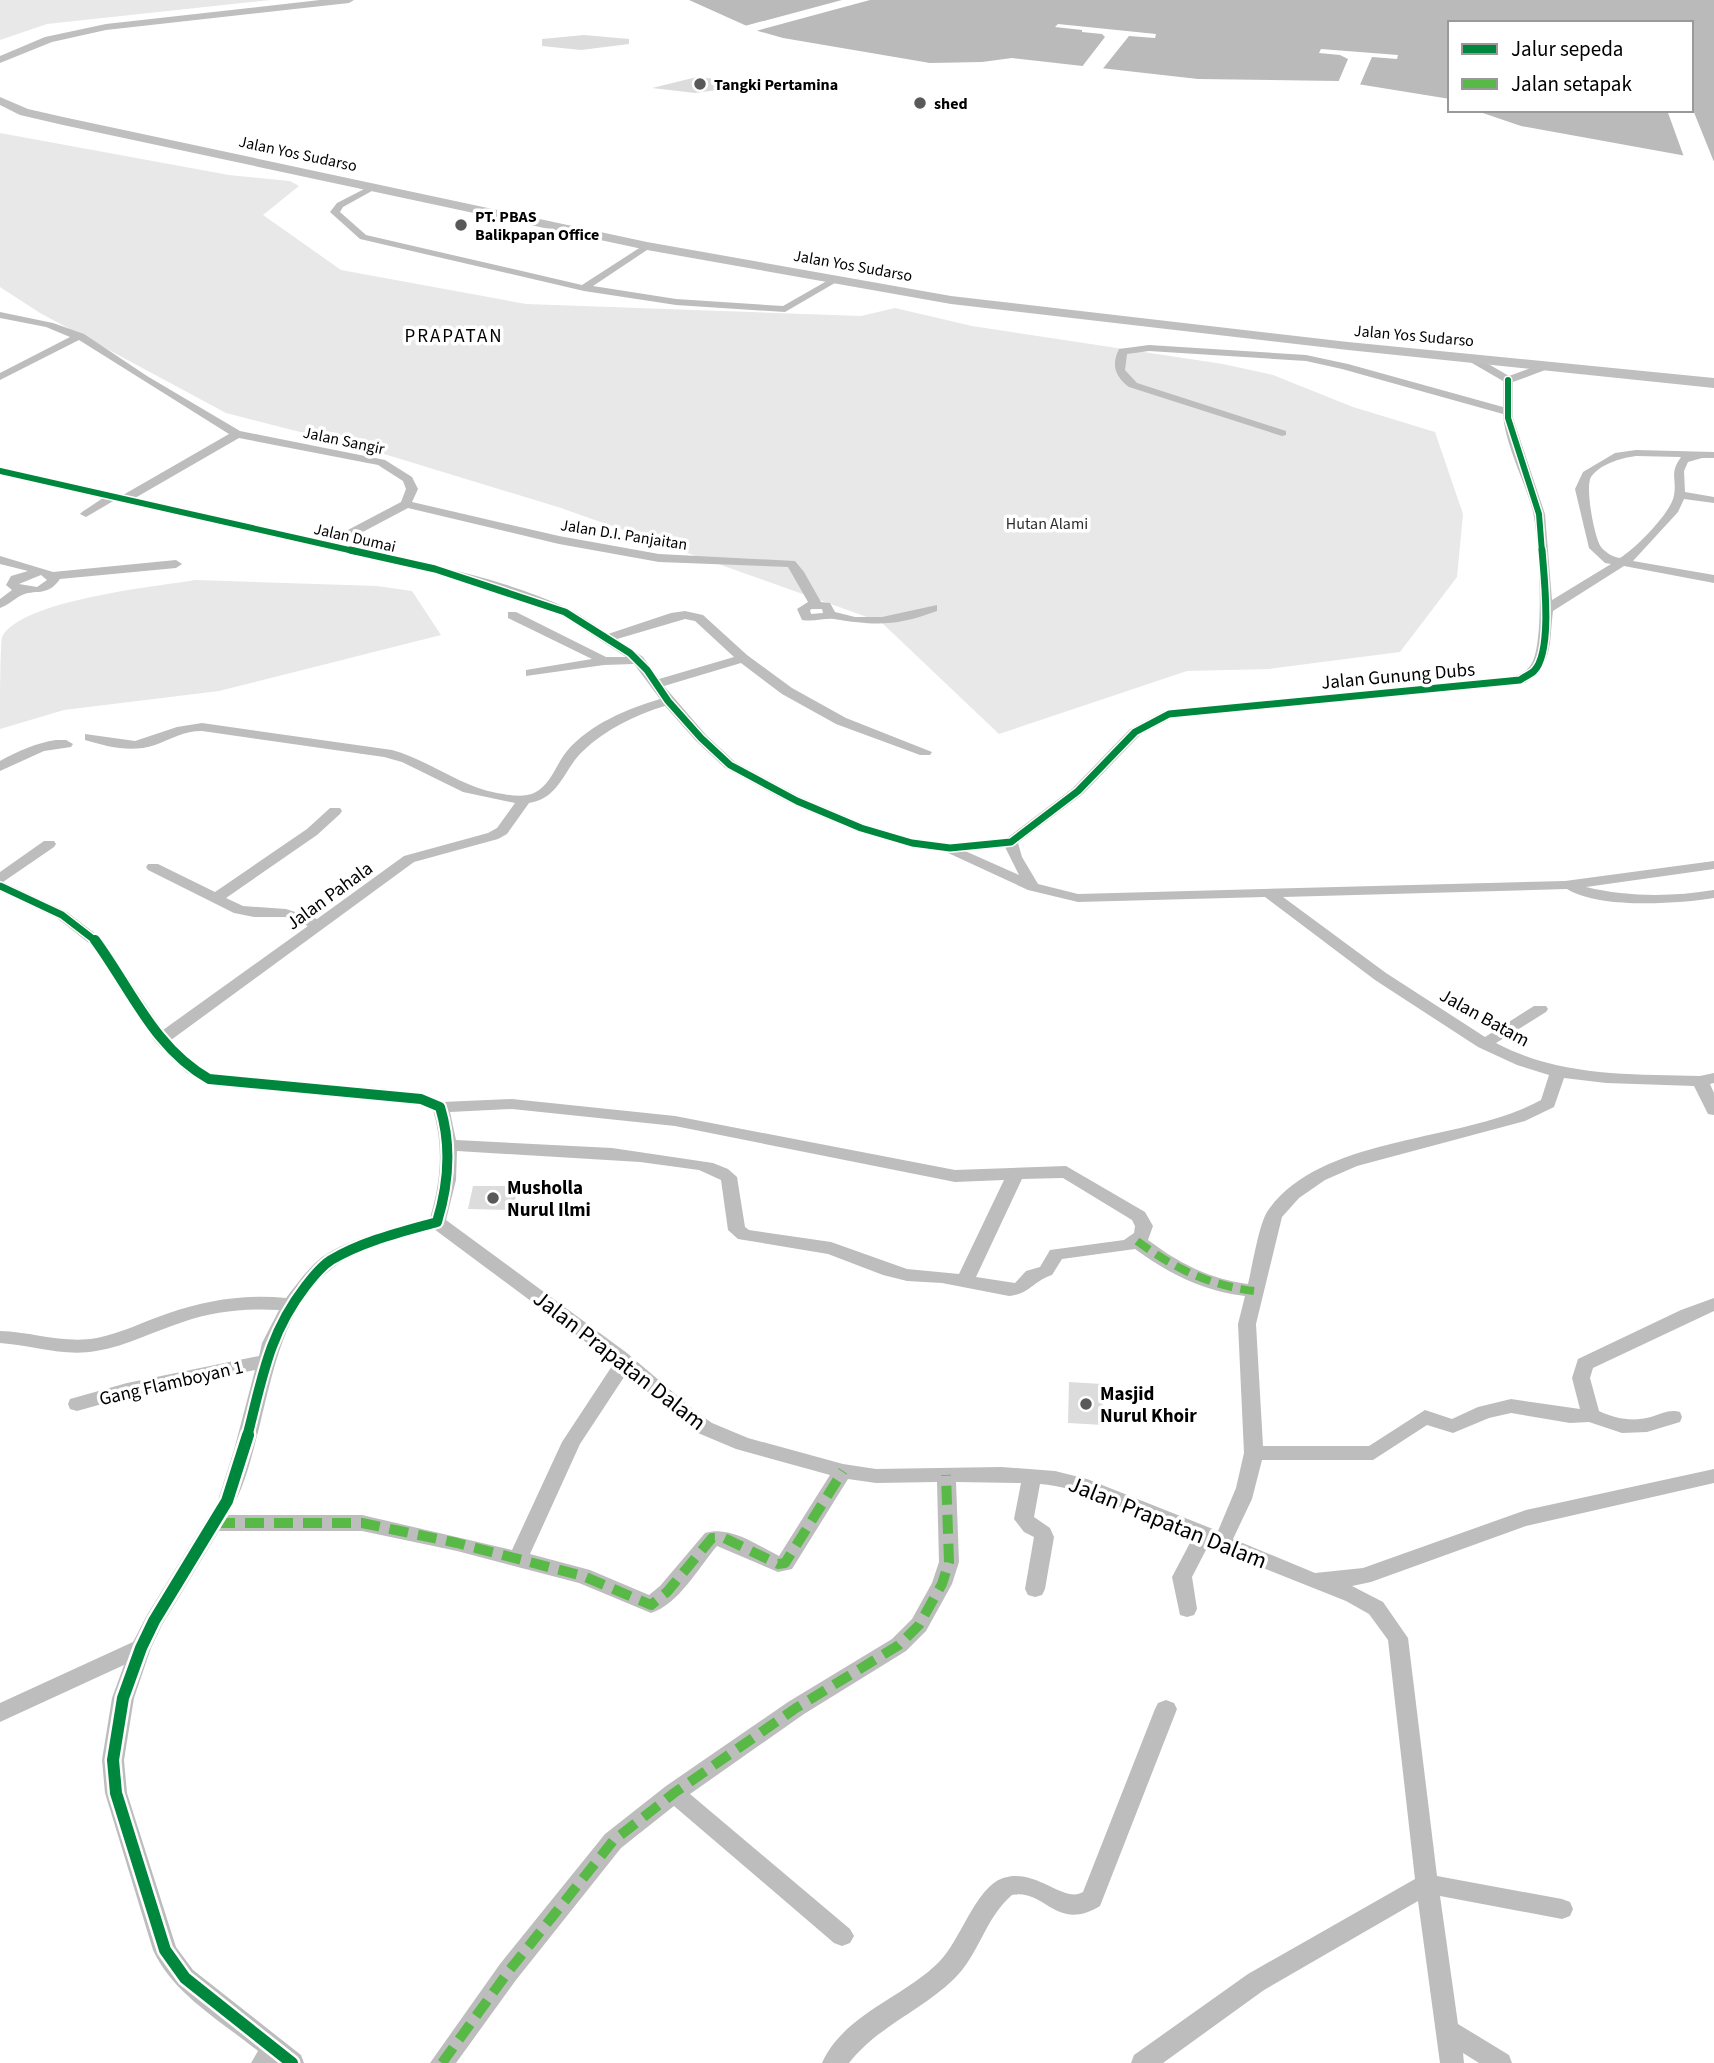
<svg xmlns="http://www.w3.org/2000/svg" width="1714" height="2063" font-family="'Source Sans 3',sans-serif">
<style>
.green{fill:#e8e8e8}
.water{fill:#bababa}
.pier{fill:#fff}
.building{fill:#dcdcdc}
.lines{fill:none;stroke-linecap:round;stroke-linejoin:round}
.minor{fill:#bdbdbd;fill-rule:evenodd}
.secondary{fill:#bfbfbf;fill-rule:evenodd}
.quiet-far1{stroke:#58b947;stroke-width:8;stroke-dasharray:15 8;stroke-linecap:butt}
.quiet{stroke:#58b947;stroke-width:10;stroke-dasharray:19 10;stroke-linecap:butt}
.cycleway-far3-casing{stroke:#fff;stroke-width:9}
.cycleway-far2-casing{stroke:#fff;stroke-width:10}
.cycleway-far1-casing{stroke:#fff;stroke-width:14}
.cycleway-casing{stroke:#fff;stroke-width:17}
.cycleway-far3{stroke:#00873e;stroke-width:6}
.cycleway-far2{stroke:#00873e;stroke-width:7}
.cycleway-far1{stroke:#00873e;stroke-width:10}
.cycleway{stroke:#00873e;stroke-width:12}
.poi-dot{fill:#595959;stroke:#fff;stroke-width:2.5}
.labels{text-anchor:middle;stroke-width:7;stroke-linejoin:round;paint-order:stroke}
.far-poi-label{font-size:16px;font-weight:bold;fill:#000;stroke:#fff;text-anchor:start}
.far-street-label{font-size:16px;fill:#000;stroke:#fff}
.far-park-label{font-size:16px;fill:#2d2d2d;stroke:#fff}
.far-quarter-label{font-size:19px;letter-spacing:2px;fill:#000;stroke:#fff}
.street-label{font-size:19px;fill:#000;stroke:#fff}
.poi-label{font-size:19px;font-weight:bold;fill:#000;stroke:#fff;text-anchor:start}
.near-street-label{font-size:23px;fill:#000;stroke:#fff}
</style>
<rect width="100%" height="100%" fill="#fff"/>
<!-- green -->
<g class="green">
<path d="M 0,0 L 271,0 L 47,24 L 0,40 Z"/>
<path d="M 0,133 L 229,175 L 290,181 L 299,186 L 263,215 L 341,270 L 526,304 L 861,316 L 895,308 L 972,326 L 1223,364 L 1273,375 L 1353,407 L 1435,432 L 1463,514 L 1457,577 L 1400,652 L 1269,669 L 1187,671 L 999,734 L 881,622 L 561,508 L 371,450 L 226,413 L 40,313 L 0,287 Z"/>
<path d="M 195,580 L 377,586 L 412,591 L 441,635 L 219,691 L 64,710 L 0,729 C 0,713 0,647 2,637 C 22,600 153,587 195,580 Z"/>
</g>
<!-- water -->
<path class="water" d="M 689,0 L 1714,0 L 1714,161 L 1521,126 L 1474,110 L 1691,110 L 1691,23 L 1450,23 L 1450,99 L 1339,81 L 1198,79 L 1012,58 L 982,62 L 930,63 L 783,38 L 758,31 Z"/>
<!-- pier -->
<g class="pier">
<path d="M 842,0 L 870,0 L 752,32 L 741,27 Z"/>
<path d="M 1058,24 L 1156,34 L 1155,38 L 1129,36 L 1101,71 L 1081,68 L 1105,37 L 1102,34 L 1082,32 L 1082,30 L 1055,27 Z"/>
<path d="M 1321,49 L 1398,55 L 1397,59 L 1372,57 L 1359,87 L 1337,85 L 1348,59 L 1340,55 L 1319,53 Z"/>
<path d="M 1691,105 L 1714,162 L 1714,164 L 1687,161 L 1684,157 L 1667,110 L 1691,110 Z"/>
</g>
<!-- building -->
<g class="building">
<path d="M 584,35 L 629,39 L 629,44 L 581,50 L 542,46 L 542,39 Z"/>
<path d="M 697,77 L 747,82 L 747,86 L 695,93 L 652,88 Z"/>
<path d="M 473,1186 L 518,1186 L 513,1210 L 468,1209 Z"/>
<path d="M 1069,1382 L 1102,1384 L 1103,1425 L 1068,1423 Z"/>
</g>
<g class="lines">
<!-- minor -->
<g class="minor">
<path d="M 372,185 L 379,187 L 343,207 L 340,212 L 366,235 L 582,285 L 647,243 L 650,244 L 650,248 L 593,286 L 676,299 L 783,306 L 832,278 L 840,280 L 785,312 L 676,305 L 584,291 L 360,239 L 330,212 L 337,203 Z"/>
<path d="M 0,312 L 53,323 L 84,334 L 147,376 L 240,431 L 385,460 L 412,477 L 418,489 L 412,502 L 559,536 L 659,554 L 795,561 L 804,572 L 821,602 L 830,603 L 835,612 L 855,617 L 882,617 L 937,605 L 937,611 C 896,626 877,626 834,619 C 825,618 814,622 802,620 L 797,609 L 808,602 L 788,567 L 659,562 L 559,544 L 408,508 L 340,544 C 415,561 497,576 567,608 C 581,615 595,625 608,634 L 671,613 L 685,611 L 703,615 L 747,655 L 792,688 L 846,718 L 932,752 L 930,755 L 920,755 L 836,724 L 782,694 L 741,663 L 664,686 L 706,735 L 735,762 L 802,798 L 866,825 L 913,839 L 950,844 L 1007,838 L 1073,788 L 1130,729 L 1164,711 L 1491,680 C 1505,678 1521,678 1530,666 C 1546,647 1539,538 1533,512 C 1525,481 1505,445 1503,414 L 1342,369 L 1306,361 L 1149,351 L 1127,354 L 1125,370 L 1137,383 L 1286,431 L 1286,435 L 1282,436 L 1129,387 C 1115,376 1111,365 1119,349 L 1149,345 L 1306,355 L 1348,364 L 1503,407 L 1503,381 L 1465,359 L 1465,355 L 1473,355 L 1509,376 L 1545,363 L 1553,363 L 1553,367 L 1513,382 L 1513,418 L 1545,514 L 1552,600 L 1611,564 L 1605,563 L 1589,548 L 1575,489 L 1583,472 L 1615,453 L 1636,450 L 1714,452 L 1714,458 L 1702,458 L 1688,462 L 1684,471 L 1685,492 L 1714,497 L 1714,503 L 1684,499 L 1678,512 L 1633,561 L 1714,575 L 1714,583 L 1624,566 L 1553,611 C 1549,642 1554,664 1525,683 L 1172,718 L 1140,735 L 1083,794 L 1018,843 L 1022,857 L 1038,884 L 1078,894 L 1565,881 L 1714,861 L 1714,869 L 1586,887 C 1628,897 1671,897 1714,890 L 1714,898 C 1677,904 1599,909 1567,889 L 1283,897 L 1386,973 L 1485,1037 L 1534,1006 L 1546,1006 L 1548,1009 L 1546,1012 L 1496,1043 C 1560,1077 1630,1074 1700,1076 L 1714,1073 L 1714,1083 L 1710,1084 L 1714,1093 L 1714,1115 L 1708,1114 L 1694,1086 L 1606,1083 L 1564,1078 L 1554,1107 L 1525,1121 L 1357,1166 L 1325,1180 L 1299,1198 L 1282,1217 L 1256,1324 L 1263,1446 L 1369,1446 L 1425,1410 L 1452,1419 L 1478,1407 L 1511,1399 L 1580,1409 L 1572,1378 L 1578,1359 L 1681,1310 L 1714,1298 L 1714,1311 L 1593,1368 L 1590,1378 L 1599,1411 C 1616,1419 1633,1422 1651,1417 C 1661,1414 1670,1409 1680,1412 L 1682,1417 L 1680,1422 L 1647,1432 L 1622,1433 L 1589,1422 L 1570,1423 L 1511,1413 L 1489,1418 L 1453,1433 L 1427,1425 L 1373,1460 L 1262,1460 L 1252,1499 L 1233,1539 L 1315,1573 L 1363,1568 L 1526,1510 L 1714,1469 L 1714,1483 L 1526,1526 L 1371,1582 L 1352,1586 L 1383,1602 L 1408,1638 L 1437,1876 L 1562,1899 L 1570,1902 L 1573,1909 L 1570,1916 L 1562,1919 L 1440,1896 L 1458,2024 L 1509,2055 L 1512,2063 L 1479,2063 L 1463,2053 L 1464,2063 L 1440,2063 L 1418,1901 L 1264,1990 L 1163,2063 L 1131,2063 L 1134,2055 L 1248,1974 L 1415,1879 L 1388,1640 L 1369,1614 L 1346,1601 L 1208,1546 L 1192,1577 L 1197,1609 L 1194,1615 L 1187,1617 L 1180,1615 L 1172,1577 L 1192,1539 C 1145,1520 1090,1488 1040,1484 L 1034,1517 L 1050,1528 L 1054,1537 L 1045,1589 L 1042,1595 L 1035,1597 L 1028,1595 L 1025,1589 L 1034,1537 L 1024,1532 L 1014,1519 L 1021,1483 L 956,1482 L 959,1562 L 952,1584 L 926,1631 L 906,1651 L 804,1714 L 690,1794 L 850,1929 L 854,1936 L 850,1943 L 842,1946 L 834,1943 L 674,1806 L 621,1848 L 516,1980 L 456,2063 L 430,2063 L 500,1964 L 605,1834 L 666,1786 L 788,1702 L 892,1639 L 912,1619 L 932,1583 L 939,1562 L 937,1482 L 876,1483 L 848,1479 L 792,1569 L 778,1572 L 717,1546 C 699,1567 679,1604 651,1613 L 579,1583 L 457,1551 L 362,1531 L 219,1531 L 162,1625 L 151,1648 L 134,1698 L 124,1760 L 127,1793 L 176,1947 L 193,1970 L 301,2055 L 304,2063 L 251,2063 L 258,2051 C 221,2021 173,1994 153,1950 L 105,1793 L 102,1760 L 112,1698 L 124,1665 L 0,1722 L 0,1703 L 133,1642 L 147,1615 L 218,1500 L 234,1450 L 255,1370 L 127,1397 L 77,1411 L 70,1409 L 68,1404 L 70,1399 L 127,1383 L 259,1356 L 262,1343 L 279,1310 C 247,1308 214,1311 183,1322 C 154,1331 127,1346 96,1351 C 64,1357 32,1345 0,1343 L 0,1331 C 33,1332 64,1344 97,1338 C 122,1333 145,1321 169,1313 C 207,1300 246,1294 286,1298 C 297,1284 308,1268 322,1257 C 351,1237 396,1228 430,1218 C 441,1182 444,1146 433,1110 L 418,1104 L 209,1084 L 187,1073 L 155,1042 L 90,944 L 57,918 L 0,891 L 0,872 L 44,841 L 54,841 L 56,844 L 54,847 L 3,882 L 67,912 L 101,938 L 163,1030 L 308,926 L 285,917 L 254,917 L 234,913 L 148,870 L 146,867 L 148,864 L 158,864 L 215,892 L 307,829 L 330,808 L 340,808 L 342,811 L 340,814 L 317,835 L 226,898 L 243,906 L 286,909 L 317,919 L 404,856 L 488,833 L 497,828 L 515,803 L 463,792 L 402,762 L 384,757 L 202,731 C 184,731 171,739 155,745 C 131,753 109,747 85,740 L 85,734 L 135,741 L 177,727 L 202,723 L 392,750 C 429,760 459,786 497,793 C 508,795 523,798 534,793 C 551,785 556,764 567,751 C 590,724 627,709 660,699 L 634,664 L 604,665 L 526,676 L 526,670 L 592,659 L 508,618 L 508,612 L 516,612 L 606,657 L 626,657 L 561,615 L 531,603 L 432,572 L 115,500 L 86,517 L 80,514 L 82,512 L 103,498 L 0,474 L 0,468 L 123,495 L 229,434 L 79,340 L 0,380 L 0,373 L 70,337 L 46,327 L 0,318 ZM 239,438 L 378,465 L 403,481 L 406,489 L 401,502 L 327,541 L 135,498 ZM 1636,456 L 1681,457 C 1669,474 1677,478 1674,495 C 1672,512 1635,549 1620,558 C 1613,557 1606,553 1601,547 C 1594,537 1585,487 1591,477 C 1600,464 1621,458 1636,456 ZM 812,609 L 822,609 L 823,613 L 811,614 L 810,610 ZM 685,619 L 695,621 L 734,657 L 659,679 L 643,657 L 617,639 ZM 665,706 L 696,741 L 725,768 L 792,804 L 856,831 L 912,847 L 946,852 L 1028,890 L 1078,902 L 1265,897 L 1375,980 L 1478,1047 L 1517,1065 L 1549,1075 L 1541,1100 C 1464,1143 1319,1134 1267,1212 C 1259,1225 1252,1267 1248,1284 C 1209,1279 1179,1263 1148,1240 L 1153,1226 L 1145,1212 L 1066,1166 L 955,1170 L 675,1116 L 512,1099 L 442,1102 L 421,1094 L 387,1089 L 213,1074 L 198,1066 L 171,1040 L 414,862 L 498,839 L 507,834 L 529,803 C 560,798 563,770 583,751 C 606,729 635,715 665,706 ZM 1005,847 L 1019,875 L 965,851 ZM 512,1109 L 675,1126 L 955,1182 L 1004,1180 L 959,1274 L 907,1269 L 831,1242 L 749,1230 L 745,1227 L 737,1177 L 728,1169 L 713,1163 L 612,1148 L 456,1140 L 450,1112 ZM 457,1151 L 640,1162 L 699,1170 L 721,1180 L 728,1230 L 738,1239 L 828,1254 L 883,1275 L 907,1281 L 942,1283 L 1009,1296 C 1030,1294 1033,1281 1052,1275 L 1062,1259 L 1135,1249 C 1169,1274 1203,1291 1245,1296 L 1238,1324 L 1244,1453 L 1236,1488 L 1218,1531 L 1087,1479 L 1055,1471 L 1001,1467 L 876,1469 L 843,1464 L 748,1438 L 712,1423 L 695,1411 L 627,1353 L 446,1220 L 456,1180 ZM 1063,1178 L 1132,1220 L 1135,1226 L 1134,1233 L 1124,1240 L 1050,1250 L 1040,1267 L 1026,1271 L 1015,1283 L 976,1277 L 1022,1179 ZM 434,1229 L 614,1363 L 562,1442 L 512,1550 L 362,1515 L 228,1515 C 245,1488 252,1455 260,1424 C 274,1368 285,1304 334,1267 C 360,1247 403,1238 434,1229 ZM 626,1374 L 698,1433 L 736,1449 L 830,1475 L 779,1556 C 757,1545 730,1525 705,1533 L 660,1586 L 649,1595 L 590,1570 L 530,1554 L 580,1444 Z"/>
<path d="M 0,556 L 53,572 L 176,560 L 182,564 L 176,568 L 60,579 C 47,598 35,588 20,596 C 13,600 8,605 0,608 L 0,599 L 12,590 L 6,585 L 11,576 L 28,571 L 0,564 ZM 41,575 L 47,580 L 37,587 L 19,584 Z"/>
<path d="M 56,740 L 66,740 L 73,744 L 71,747 L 44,751 L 0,771 L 0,761 C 18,751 36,743 56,740 Z"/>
<path d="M 1166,1700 L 1174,1703 L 1177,1709 L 1100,1906 C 1056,1933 1045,1888 1012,1895 C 985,1918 979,1955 954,1979 C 921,2011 878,2026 849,2063 L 822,2063 C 844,2014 903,1998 939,1962 C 961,1940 975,1888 1003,1878 C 1036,1867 1064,1904 1083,1892 L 1155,1709 L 1158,1703 Z"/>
</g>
<!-- secondary -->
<g class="secondary">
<path d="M 320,0 L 354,0 L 349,3 L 106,30 L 52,42 L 0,63 L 0,56 L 45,37 L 106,24 Z"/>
<path d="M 0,97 L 28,109 L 63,117 L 647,242 L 951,296 L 1348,342 L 1714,378 L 1714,388 L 1348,350 L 951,304 L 647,250 L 63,125 L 20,115 L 0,105 Z"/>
</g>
<!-- quiet-far1 -->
<path class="quiet-far1" d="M 1137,1241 C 1174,1268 1208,1285 1254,1291"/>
<!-- quiet -->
<g class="quiet">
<path d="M 216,1523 L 362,1523 L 457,1543 L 583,1576 L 651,1605 L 667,1592 L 712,1538 L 724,1538 L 778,1564 L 785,1563 L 843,1471"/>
<path d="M 442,2063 L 508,1972 L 613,1841 L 674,1793 L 796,1708 L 899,1645 L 919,1625 L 942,1584 L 949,1562 L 946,1475"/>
</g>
<defs>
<g id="cycleway-far3">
<path d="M 1508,380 L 1508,418 L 1539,514 L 1542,552"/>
<path d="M 0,471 L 358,552"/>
</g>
<g id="cycleway-far2">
<path d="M 350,550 L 435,569 L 565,612 L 630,653 L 647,670 L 668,701 L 701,738 L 730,765 L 797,801 L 861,828 L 912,843 L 950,848 L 1011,842 L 1078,791 L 1135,732 L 1169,714 L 1520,680 C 1524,677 1531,674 1534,671 C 1553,652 1544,576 1542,550"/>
<path d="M 0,886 L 62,915 L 97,942"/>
</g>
<path id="cycleway-far1" d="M 95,940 C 131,989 154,1048 209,1079 L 421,1099 L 440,1107 C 452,1146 449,1183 437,1222 C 401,1232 363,1241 331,1260 C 320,1267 312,1278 305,1287 C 268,1335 262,1380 247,1437"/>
<path id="cycleway" d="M 248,1435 L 227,1501 L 154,1621 L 141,1648 L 123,1698 L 113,1760 L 116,1793 L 165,1950 L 185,1978 L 292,2063"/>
</defs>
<!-- cycleway-far3 casing -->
<use href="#cycleway-far3" class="cycleway-far3-casing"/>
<!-- cycleway-far2 casing -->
<use href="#cycleway-far2" class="cycleway-far2-casing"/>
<!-- cycleway-far1 casing -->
<use href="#cycleway-far1" class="cycleway-far1-casing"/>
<!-- cycleway casing -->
<use href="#cycleway" class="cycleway-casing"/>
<!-- cycleway-far3 -->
<use href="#cycleway-far3" class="cycleway-far3"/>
<!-- cycleway-far2 -->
<use href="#cycleway-far2" class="cycleway-far2"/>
<!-- cycleway-far1 -->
<use href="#cycleway-far1" class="cycleway-far1"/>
<!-- cycleway -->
<use href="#cycleway" class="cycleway"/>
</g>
<!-- markers -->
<g class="poi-dot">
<circle cx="700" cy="84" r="7"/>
<circle cx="920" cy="103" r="7"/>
<circle cx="461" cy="225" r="7"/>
<circle cx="493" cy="1198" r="7"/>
<circle cx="1086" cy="1404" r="7"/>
</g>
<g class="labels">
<!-- far-poi labels -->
<g class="far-poi-label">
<text x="714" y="90">Tangki Pertamina</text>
<text x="934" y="109">shed</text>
<text x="475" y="222">PT. PBAS<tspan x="475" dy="18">Balikpapan Office</tspan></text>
</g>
<!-- far-street labels -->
<g class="far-street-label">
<text transform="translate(298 153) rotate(12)" y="6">Jalan Yos Sudarso</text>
<text transform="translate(853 265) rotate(10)" y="6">Jalan Yos Sudarso</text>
<text transform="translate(1414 335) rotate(5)" y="6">Jalan Yos Sudarso</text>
<text transform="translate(344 440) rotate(12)" y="6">Jalan Sangir</text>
<text transform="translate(624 534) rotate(9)" y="6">Jalan D.I. Panjaitan</text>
<text transform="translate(355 537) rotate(13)" y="6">Jalan Dumai</text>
</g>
<!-- far-park labels -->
<g class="far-park-label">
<text x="1047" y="529">Hutan Alami</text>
</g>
<!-- far-quarter labels -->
<g class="far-quarter-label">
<text x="454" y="342">PRAPATAN</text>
</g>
<!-- street labels -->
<g class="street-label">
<text transform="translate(1398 675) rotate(-5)" y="7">Jalan Gunung Dubs</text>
<text transform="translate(329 895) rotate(-36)" y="7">Jalan Pahala</text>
<text transform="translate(1485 1017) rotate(29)" y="7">Jalan Batam</text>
<text transform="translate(171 1382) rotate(-13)" y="7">Gang Flamboyan 1</text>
</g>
<!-- poi labels -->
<g class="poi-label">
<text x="507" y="1194">Musholla<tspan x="507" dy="22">Nurul Ilmi</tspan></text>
<text x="1100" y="1400">Masjid<tspan x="1100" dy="22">Nurul Khoir</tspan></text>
</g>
<!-- near-street labels -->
<g class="near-street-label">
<text transform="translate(620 1360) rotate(38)" y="8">Jalan Prapatan Dalam</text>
<text transform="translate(1168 1522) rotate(22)" y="8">Jalan Prapatan Dalam</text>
</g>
</g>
<!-- legend -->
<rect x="1448" y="21" width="245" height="91" fill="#ffffff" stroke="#999999" stroke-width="2"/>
<rect x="1462" y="44" width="35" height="10" fill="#00873e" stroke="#999999" stroke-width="2"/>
<text x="1511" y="56" font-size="21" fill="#000000">Jalur sepeda</text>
<rect x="1462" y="79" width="35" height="10" fill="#58b947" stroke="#999999" stroke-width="2"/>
<text x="1511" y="91" font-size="21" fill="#000000">Jalan setapak</text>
</svg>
